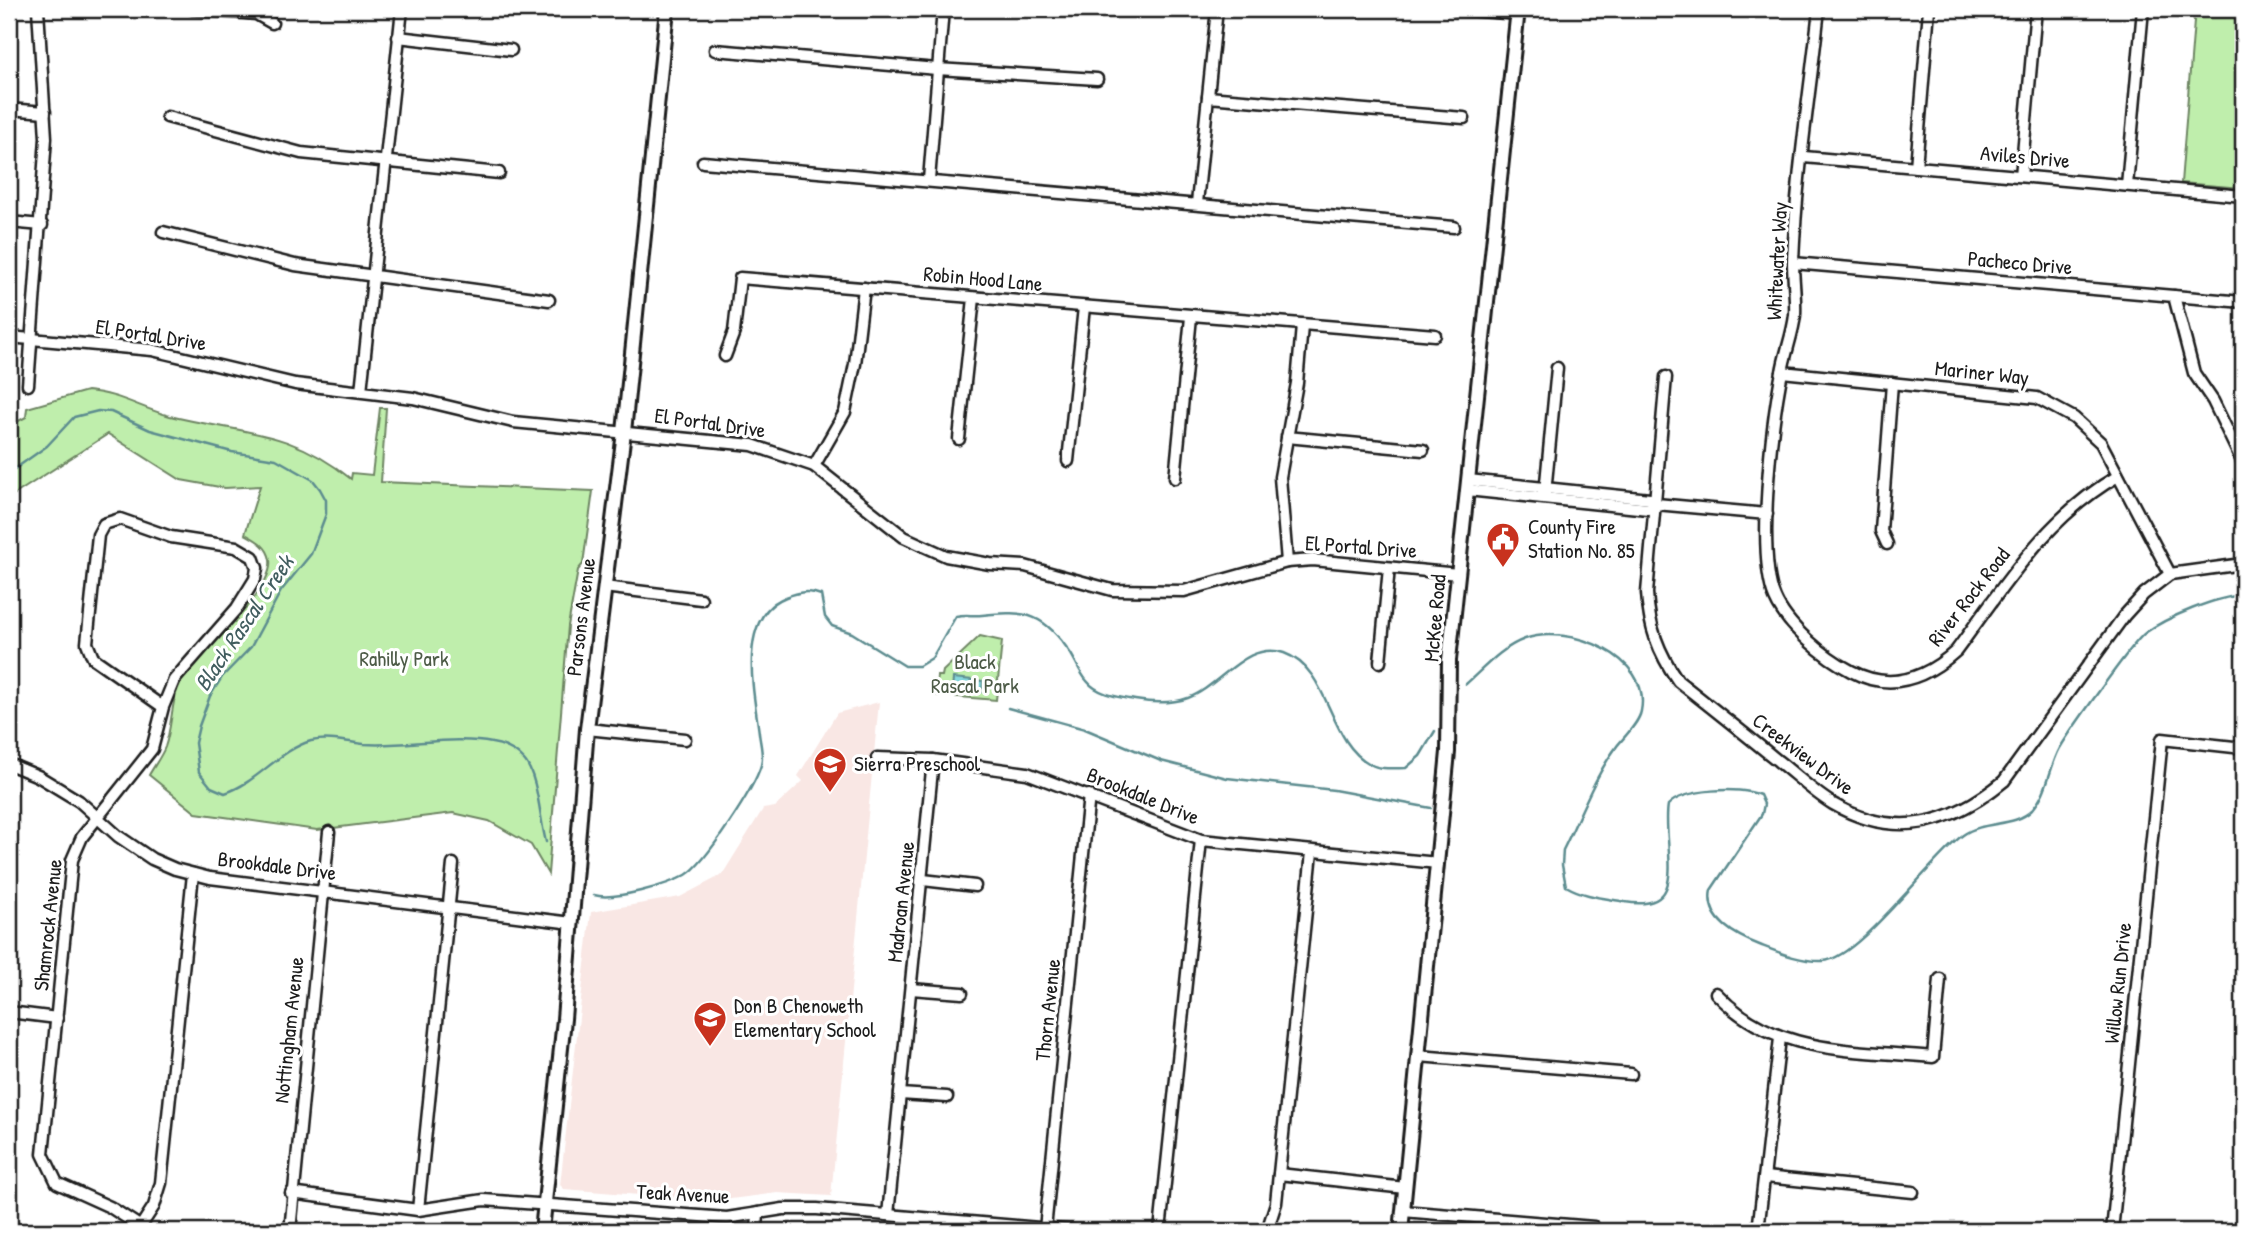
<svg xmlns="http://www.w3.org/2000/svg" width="2252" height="1240" font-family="'Patrick Hand',sans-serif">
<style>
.built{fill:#f9e7e4}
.green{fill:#bfeeac;stroke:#6e8564;stroke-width:2}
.water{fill:#86d7dc;stroke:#5c8c8f;stroke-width:2}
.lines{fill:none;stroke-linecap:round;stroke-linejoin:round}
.stream{stroke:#5c8c8f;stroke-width:2.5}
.minor-casing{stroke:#1c1c1c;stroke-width:15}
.tertiary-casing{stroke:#1c1c1c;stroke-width:18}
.minor{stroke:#fff;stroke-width:10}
.tertiary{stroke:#fff;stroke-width:12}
.labels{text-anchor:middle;stroke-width:6;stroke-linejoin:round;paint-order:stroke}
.street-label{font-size:21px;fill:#1c1c1c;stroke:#fff}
.poi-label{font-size:21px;fill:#1c1c1c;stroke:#fff;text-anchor:start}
.park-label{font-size:21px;fill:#4d5b47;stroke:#fff}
.water-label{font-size:23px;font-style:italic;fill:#415d5f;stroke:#fff}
</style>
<rect width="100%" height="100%" fill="#fff"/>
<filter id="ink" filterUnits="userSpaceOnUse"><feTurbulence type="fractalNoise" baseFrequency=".0143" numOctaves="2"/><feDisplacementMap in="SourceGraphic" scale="14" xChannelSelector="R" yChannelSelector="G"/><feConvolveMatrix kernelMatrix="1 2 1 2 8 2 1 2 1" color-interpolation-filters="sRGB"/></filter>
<g filter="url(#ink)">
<!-- built -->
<path class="built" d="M 879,702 L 831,1196 L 777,1193 L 715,1201 L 564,1189 L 560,1185 L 591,912 L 680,897 L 722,875 L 763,809 L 775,807 L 803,781 L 798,776 L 837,713 Z"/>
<!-- green -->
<g class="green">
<path d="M 2195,9 L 2243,9 L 2243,188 L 2181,183 Z"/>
<path d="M 87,391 C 117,393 141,408 170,416 C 242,434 289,428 351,479 L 352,473 L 372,475 L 380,408 L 386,408 L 381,482 L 593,491 L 583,564 L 578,570 L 568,626 L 548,874 L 531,845 L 489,821 L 453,813 L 317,830 L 196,813 L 149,775 C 154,766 161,757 165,747 C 173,725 170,700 182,680 C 199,654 275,591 270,560 C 268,546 256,540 245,534 L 260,486 L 225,488 L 181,480 L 108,434 L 9,498 L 9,426 L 26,417 L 27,408 Z"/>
<path d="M 980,636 L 1002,641 L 996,700 L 935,695 L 937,676 L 942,676 L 943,671 Z"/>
</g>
<!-- water -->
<path class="water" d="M 953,678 L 983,681 L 982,692 L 952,690 Z"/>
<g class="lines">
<!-- stream -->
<g class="stream">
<path d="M 9,473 L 47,446 L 74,417 L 98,411 L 111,412 L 150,430 L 232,452 L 276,459 L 313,480 L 320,489 L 326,500 L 326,514 L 311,554 L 281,591 L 251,647 L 222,677 L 210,696 L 199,726 L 195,743 L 199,772 L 211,787 L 225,793 C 257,783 279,750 311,741 C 330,737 346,742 364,744 C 406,747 454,735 492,743 C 505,745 515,750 524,760 C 538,775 540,821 546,842"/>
<path d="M 1466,684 C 1484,668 1502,647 1525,639 C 1568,623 1652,656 1641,711 C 1639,723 1624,737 1617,746 C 1594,777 1580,816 1563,850 L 1562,865 L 1566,886 C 1585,897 1605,898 1625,902 C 1693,914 1661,845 1668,805 C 1683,789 1740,786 1760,795 L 1764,804 L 1762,814 L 1711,890 C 1705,920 1736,936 1762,946 C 1780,953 1802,962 1823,961 C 1858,960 1932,857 1963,835 C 1984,820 2014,828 2032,810 C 2048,793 2049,768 2060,748 C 2070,731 2133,642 2145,633 C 2167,617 2216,597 2243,595"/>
<path d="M 1008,708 L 1085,729 L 1161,761 L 1227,778 L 1334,790 L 1431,808"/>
<path d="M 594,895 C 614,901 668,885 686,875 C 705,864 755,787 761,765 C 764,756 760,743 759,733 C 754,693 736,616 786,597 C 799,592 808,590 821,595 L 825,617 L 832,626 L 852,633 L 905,666 L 919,666 L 932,658 L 956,616 C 965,614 973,616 982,615 C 1027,610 1045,614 1071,654 C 1076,662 1080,673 1087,681 C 1098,695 1119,697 1135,700 C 1152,703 1171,704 1188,698 C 1221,686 1246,640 1284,653 C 1331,670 1327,741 1370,764 C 1379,770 1395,768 1406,768 L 1420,756 L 1435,731"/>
</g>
<defs>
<g id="minor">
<path d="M 192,9 L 256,14 L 272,23"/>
<path d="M 1455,9 L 1518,14"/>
<path d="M 1819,9 C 1810,93 1796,178 1793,262 C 1793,280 1796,297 1795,315 C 1793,334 1785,353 1782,372 C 1772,421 1756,555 1775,598 C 1787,626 1824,657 1851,671 C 1890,692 1925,679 1956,651 C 2004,586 2046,517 2118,476"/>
<path d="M 398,37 L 511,50"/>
<path d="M 715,50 L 937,69 L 1097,79"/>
<path d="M 1208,97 L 1464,118"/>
<path d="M 9,109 L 45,112"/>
<path d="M 167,117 L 301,153 L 499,173"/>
<path d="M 1804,157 L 2243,196"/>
<path d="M 703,162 L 1454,227"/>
<path d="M 1916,167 L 1929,9"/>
<path d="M 2021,176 L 2036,9"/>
<path d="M 929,180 L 943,9"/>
<path d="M 2127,185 L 2143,9"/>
<path d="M 1197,203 L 1217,9"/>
<path d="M 9,222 L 42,225"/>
<path d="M 163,232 L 295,265 L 549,300"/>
<path d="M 1793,263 L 2243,302"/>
<path d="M 2174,296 L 2194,373 L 2213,401 L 2243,463"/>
<path d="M 9,337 L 152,350 L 295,384 L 413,398 L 513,422 L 752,445 L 814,466 L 904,537 L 946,556 L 990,564 L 1025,566 L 1112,590 L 1184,591 L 1287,562 L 1313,560 L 1458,574"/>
<path d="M 725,356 L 734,332 L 740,278 L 1435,335"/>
<path d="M 1782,372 L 2037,398 L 2074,418 L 2101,443 L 2170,574"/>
<path d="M 1666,377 L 1647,593 C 1649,627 1658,652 1678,681 C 1711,707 1745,734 1778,761 C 1796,775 1813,792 1833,804 C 1895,840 1951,825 2004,781 L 2124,616 L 2144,594 L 2170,574 L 2243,564"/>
<path d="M 28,385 L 46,138 L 38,9"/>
<path d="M 361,391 L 402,9"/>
<path d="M 1287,437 L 1423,450"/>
<path d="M 959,439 L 974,298"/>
<path d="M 1068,461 L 1084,307"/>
<path d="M 814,466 L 845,412 L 855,364 L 864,288"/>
<path d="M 1175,478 L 1191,317"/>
<path d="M 1468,480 L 1650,499 L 1656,504 L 1767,514"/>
<path d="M 1467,490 L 1648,509 L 1656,504"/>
<path d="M 1545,493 L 1557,368"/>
<path d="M 1887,544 L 1881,531 L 1892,383"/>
<path d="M 1287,562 L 1280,477 L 1297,383 L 1302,326"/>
<path d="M 604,587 L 701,599"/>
<path d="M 1380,662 L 1389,568"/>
<path d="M 587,729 L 685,739"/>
<path d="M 877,758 L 933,760 L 1027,773 L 1201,840 L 1438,863"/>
<path d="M 9,764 L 38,776 L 79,801 L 118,836 L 152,859 L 175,869 L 210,878 L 572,923"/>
<path d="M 923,880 L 975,886"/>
<path d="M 911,989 L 962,993"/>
<path d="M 1716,993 C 1774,1056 1852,1049 1933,1057 L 1940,979"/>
<path d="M 9,1012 L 57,1018"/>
<path d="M 1419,1056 L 1631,1074"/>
<path d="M 900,1094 L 947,1097"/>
<path d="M 1279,1174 L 1405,1188"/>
<path d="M 1765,1177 L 1913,1192"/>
<path d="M 291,1193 L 418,1210 L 484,1200 L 727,1218 L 783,1209 L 817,1209 L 1074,1231"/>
<path d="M 418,1210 L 453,864"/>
<path d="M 1403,1211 L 1594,1227"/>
<path d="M 888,1215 L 933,760"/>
<path d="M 141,1226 L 154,1206 L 161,1183 L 193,874"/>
<path d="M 1045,1229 L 1089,795"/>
<path d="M 147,1231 L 110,1207 L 57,1183 L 43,1154 L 72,860 L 82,837 L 152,749 L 163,707 L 174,680 L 237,608 L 255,579 L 257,568 L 253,557 L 236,547 L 171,537 L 120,519 L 104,524 L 98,535 L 87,643 L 93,658 L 163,707"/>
<path d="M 290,1231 L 329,832"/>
<path d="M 757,1231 L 758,1213"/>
<path d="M 1160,1231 L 1201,840"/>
<path d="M 1267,1231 L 1276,1203 L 1312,852"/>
<path d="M 1758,1231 L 1780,1038"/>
<path d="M 2112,1231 L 2162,739 L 2243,748"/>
</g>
<g id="tertiary">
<path d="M 542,1231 L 564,1019 L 587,729 L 624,432 L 667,9"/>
<path d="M 1401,1231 L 1448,752 L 1449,660 L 1518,9"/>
</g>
</defs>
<!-- minor casing -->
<use href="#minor" class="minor-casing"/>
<!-- tertiary casing -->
<use href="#tertiary" class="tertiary-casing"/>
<!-- minor -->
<use href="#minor" class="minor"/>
<!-- tertiary -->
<use href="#tertiary" class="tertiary"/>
</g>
</g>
<!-- icons -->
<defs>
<symbol id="civic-pin" viewBox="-11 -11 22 30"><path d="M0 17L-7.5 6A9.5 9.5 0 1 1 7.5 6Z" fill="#c8321e" stroke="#fff"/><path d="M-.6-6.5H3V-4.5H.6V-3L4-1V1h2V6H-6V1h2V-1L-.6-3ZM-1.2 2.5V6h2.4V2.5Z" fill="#fff"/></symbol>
<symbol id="school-pin" viewBox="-11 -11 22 30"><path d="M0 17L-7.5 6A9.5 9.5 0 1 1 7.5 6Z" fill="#c8321e" stroke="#fff"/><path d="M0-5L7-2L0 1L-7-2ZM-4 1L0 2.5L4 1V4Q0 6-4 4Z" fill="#fff"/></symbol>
</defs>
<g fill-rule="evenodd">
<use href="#civic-pin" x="1484" y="520" width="38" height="52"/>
<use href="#school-pin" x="811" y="745" width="38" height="52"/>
<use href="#school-pin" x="691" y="999" width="38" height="52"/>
</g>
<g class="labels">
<!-- street labels -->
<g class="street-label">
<text transform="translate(2025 157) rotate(5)" y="7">Aviles Drive</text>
<text transform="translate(1777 261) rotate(-87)" y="7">Whitewater Way</text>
<text transform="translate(2020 263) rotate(5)" y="7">Pacheco Drive</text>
<text transform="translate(983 279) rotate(5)" y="7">Robin Hood Lane</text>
<text transform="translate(151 335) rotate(9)" y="7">El Portal Drive</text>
<text transform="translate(1982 373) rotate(6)" y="7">Mariner Way</text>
<text transform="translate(710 423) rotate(8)" y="7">El Portal Drive</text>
<text transform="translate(1361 547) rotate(4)" y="7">El Portal Drive</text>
<text transform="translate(1969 597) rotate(-52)" y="7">River Rock Road</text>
<text transform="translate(581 617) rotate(-83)" y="7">Parsons Avenue</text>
<text transform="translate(1435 618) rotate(-85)" y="7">McKee Road</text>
<text transform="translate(1803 754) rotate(37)" y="7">Creekview Drive</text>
<text transform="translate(1143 796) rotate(22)" y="7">Brookdale Drive</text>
<text transform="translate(277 866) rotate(7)" y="7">Brookdale Drive</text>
<text transform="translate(901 902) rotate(-84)" y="7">Madroan Avenue</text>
<text transform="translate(48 925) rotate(-84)" y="7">Shamrock Avenue</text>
<text transform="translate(2118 983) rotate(-84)" y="7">Willow Run Drive</text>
<text transform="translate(1048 1010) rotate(-84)" y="7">Thorn Avenue</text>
<text transform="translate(289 1030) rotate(-84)" y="7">Nottingham Avenue</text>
<text transform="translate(683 1194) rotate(3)" y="7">Teak Avenue</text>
</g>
<!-- poi labels -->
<g class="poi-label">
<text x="1528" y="534">County Fire<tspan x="1528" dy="24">Station No. 85</tspan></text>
<text x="854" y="771">Sierra Preschool</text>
<text x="734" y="1013">Don B Chenoweth<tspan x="734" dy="24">Elementary School</tspan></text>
</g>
<!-- park labels -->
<g class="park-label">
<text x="404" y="666">Rahilly Park</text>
<text x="975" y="669">Black<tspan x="975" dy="24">Rascal Park</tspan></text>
</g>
<!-- water labels -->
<g class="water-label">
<text transform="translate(244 623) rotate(-56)" y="8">Black Rascal Creek</text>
</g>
</g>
<!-- margin -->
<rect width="2252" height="1240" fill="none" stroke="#fff" stroke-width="35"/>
<rect x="18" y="18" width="2217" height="1205" fill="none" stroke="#1c1c1c" stroke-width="2.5" filter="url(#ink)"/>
</svg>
